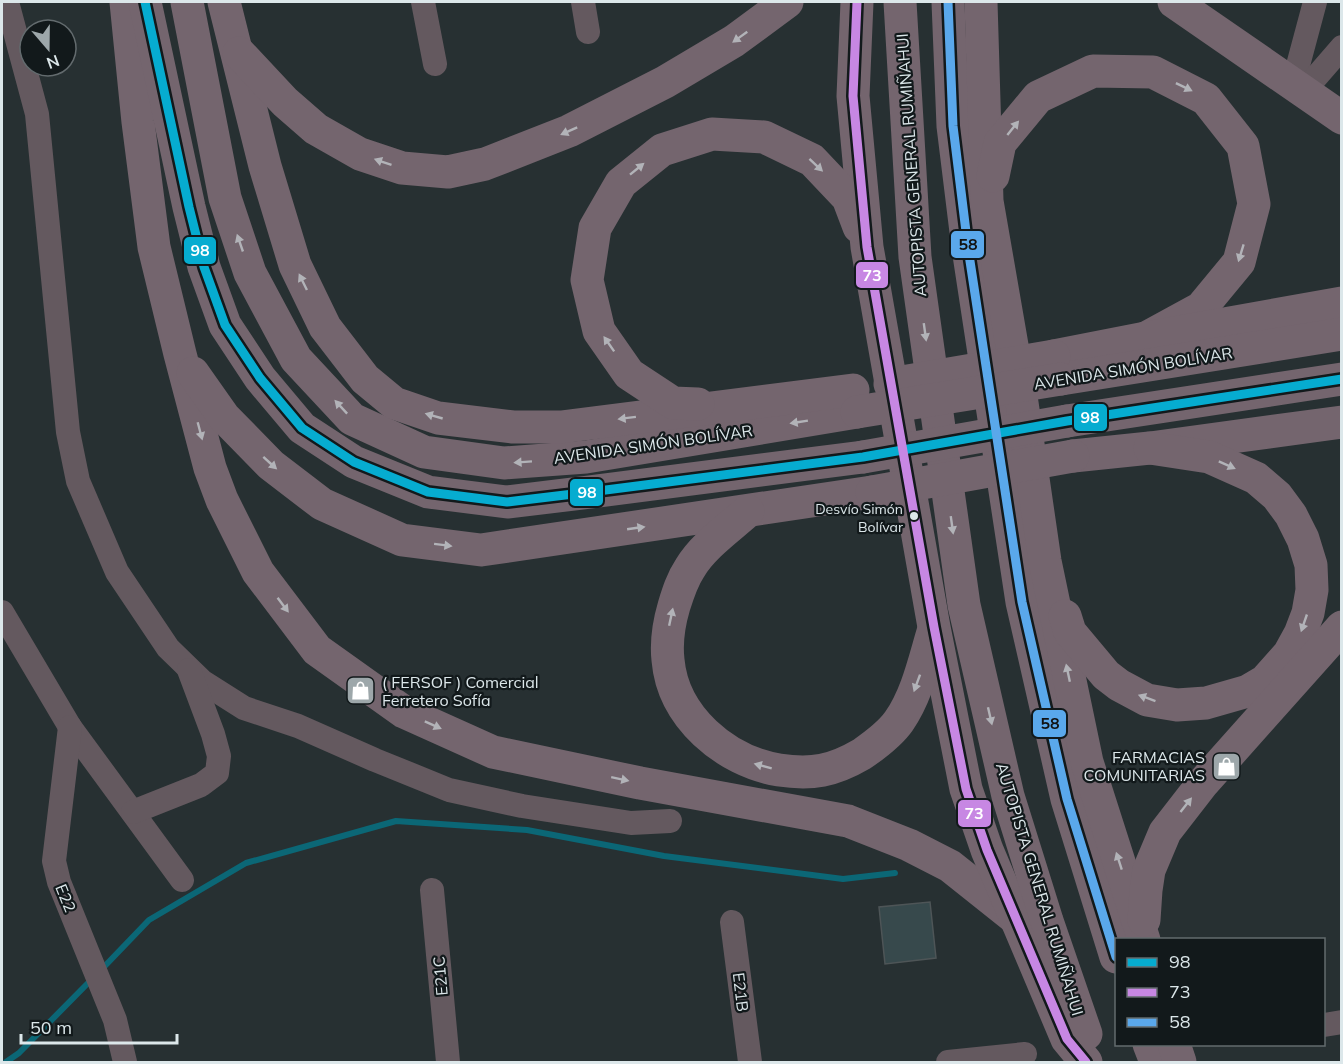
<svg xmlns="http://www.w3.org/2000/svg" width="1343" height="1064" font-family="Mulish,sans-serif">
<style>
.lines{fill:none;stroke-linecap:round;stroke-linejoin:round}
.stream{stroke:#0b6776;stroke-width:6}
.building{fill:#37494c;stroke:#4e5557;stroke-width:1.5}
.minor{stroke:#64595f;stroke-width:24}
.highway{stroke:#74656e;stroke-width:33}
.highway-bridge{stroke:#74656e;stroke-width:33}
.bus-1-casing{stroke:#12191b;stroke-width:14}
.bus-2-casing{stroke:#12191b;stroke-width:14}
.bus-3-casing{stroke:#12191b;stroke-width:14}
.bus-1{stroke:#06acd0;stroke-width:9}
.bus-2{stroke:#c787e3;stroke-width:9}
.bus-3{stroke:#5aa8eb;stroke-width:9}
.oneway{fill:#b2b3b8}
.bus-dot{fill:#dce7ea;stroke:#12191b;stroke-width:2}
.labels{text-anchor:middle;stroke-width:4.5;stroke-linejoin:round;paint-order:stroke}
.bus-label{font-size:14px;fill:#dce7ea;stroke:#12191b;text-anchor:end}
.street-label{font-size:16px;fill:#dce7ea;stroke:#12191b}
.poi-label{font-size:16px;fill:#dce7ea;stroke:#12191b;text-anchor:start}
.line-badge{stroke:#12191b;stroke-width:2}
.badge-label{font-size:16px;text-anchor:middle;font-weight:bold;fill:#fff}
.pale-badge-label{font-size:16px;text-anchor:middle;font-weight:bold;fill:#111}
</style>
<rect width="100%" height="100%" fill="#273032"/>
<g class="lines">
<!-- stream -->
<g class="stream">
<path d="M 101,970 L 149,920 L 246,863 L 396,821 L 527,830 L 664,856 L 843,879 L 895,873"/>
<path d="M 6,1062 L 19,1053 L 92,979"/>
</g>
</g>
<!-- building -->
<path class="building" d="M 930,902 L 936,958 L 885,964 L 879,907 Z"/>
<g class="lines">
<!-- minor -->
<g class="minor">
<path d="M 7,2 L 37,114 L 68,432 L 78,481 L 117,572 L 168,648 L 203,682 L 244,708 L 298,726 L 375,760 L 449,790 L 522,806 L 631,823 L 670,821"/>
<path d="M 423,2 L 435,64"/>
<path d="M 583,2 L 588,32"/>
<path d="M 1293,84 L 1315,2"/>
<path d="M 1303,92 L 1342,47"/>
<path d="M 2,612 L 70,727 L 182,880"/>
<path d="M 70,727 L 54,861 L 59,882 L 115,1020 L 125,1062"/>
<path d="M 133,812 L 201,785 L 217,773 L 219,756 L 213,734 L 189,670"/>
<path d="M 432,890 L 448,1062"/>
<path d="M 732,922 L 750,1062"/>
<path d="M 1324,1025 L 1342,1022"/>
<path d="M 948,1062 L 1025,1054"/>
</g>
<!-- highway -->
<g class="highway">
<path d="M 126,2 L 138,122 L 154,247 L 180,354 L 210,468 L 222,500 L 258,572 L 317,650 L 404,712 L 493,752 L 640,783 L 848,821 L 909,845 L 950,866 L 1014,917"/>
<path d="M 145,2 L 189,207 L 204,267 L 225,325 L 260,378 L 302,428 L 354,462 L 428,492 L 507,502 L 590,492 L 863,457"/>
<path d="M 187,2 L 225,198 L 250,273 L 296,359 L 352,419 L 424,452 L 504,463 L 586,457 L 857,412"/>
<path d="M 224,2 L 265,166 L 295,265 L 325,327 L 365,379 L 394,403 L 438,418 L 513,427 L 561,427 L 853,390"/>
<path d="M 857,2 L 853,96 L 867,247 L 934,627 L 966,789 L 987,850 L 1067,1039 L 1086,1062"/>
<path d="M 900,2 L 915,257 L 964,605 L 1008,796 L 1047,921 L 1086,1034"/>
<path d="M 948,2 L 953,126 L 968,248 L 1022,602 L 1067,799 L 1116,957"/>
<path d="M 981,2 L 987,201 L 1022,403 L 1045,561 L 1087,762 L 1144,940"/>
<path d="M 1174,2 L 1342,118"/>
<path d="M 239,53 L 285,102 L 316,129 L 360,154 L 402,168 L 448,172 L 485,164 L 569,131 L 665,82 L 734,41 L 787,2"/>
<path d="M 993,176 L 1000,143 L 1038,97 L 1093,71 L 1153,72 L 1206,99 L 1243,146 L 1254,204 L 1239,262 L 1201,308 L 1146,338"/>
<path d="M 1054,356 L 1146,338 L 1342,303"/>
<path d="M 193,373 L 224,417 L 271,465 L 322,504 L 402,540 L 481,550 L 872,492"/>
<path d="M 1061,379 L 1342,334"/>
<path d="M 698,404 L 673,403 L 629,374 L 599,331 L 587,280 L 595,228 L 621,183 L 662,150 L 712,134 L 764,137 L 812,160 L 848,198 L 859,227"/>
<path d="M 1067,421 L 1342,379"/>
<path d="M 1073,456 L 1150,448 L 1342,422"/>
<path d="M 748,511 C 729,528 703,546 690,568 C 682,580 678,593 674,606 C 669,623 666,642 668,660 C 673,717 725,761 779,770 C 812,775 833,771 862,754 C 875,745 890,734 899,721 C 917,695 924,662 933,632"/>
<path d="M 1065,616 L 1070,632 L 1106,675 L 1119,685 L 1147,700 L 1177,705 L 1206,703 L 1248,691 L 1265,681 L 1289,654 L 1300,634 L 1308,613 L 1312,590 L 1311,565 L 1303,539 L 1291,515 L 1277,496 L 1256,478 L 1209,457 L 1150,448"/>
<path d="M 1144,920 L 1146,890 L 1149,870 L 1165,832 L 1203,783 L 1342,627"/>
<path d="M 1149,1044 L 1156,1062"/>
<path d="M 1174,1044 L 1180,1062"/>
</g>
<!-- highway-bridge -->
<g class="highway-bridge">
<path d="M 890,384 L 1054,356"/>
<path d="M 857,412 L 1061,379"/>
<path d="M 863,457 L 1067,421"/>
<path d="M 872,492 L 1073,456"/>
</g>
<defs>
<path id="bus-1" d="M 145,2 L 189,207 L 204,267 L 225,325 L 260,378 L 302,428 L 354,462 L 428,492 L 507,502 L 590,492 L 863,457 L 1067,421 L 1342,379"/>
<path id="bus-2" d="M 857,2 L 853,96 L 867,247 L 934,627 L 966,789 L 987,850 L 1067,1039 L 1086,1062"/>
<path id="bus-3" d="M 948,2 L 953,126 L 968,248 L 1022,602 L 1067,799 L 1116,957"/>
</defs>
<!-- bus-1 casing -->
<use href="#bus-1" class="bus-1-casing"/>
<!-- bus-2 casing -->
<use href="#bus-2" class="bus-2-casing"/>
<!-- bus-3 casing -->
<use href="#bus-3" class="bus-3-casing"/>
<!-- bus-1 -->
<use href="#bus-1" class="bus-1"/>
<!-- bus-2 -->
<use href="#bus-2" class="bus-2"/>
<!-- bus-3 -->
<use href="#bus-3" class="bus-3"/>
</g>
<!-- one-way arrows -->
<defs><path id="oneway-solid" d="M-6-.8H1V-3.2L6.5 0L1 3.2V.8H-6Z" transform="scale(1.5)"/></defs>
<g class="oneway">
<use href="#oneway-solid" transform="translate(740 37) rotate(144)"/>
<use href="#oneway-solid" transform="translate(1184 87) rotate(26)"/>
<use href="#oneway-solid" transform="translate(1013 128) rotate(-51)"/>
<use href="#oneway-solid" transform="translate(569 131) rotate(156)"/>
<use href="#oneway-solid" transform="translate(383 162) rotate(-161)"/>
<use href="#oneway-solid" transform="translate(816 165) rotate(43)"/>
<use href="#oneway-solid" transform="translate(637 169) rotate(-39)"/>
<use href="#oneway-solid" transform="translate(240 243) rotate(-109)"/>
<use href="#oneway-solid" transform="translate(1241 253) rotate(107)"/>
<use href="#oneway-solid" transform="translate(303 282) rotate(-116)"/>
<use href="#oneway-solid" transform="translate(925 332) rotate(82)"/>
<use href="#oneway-solid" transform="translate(609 344) rotate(-125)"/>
<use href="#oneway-solid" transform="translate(341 407) rotate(-133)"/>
<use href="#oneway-solid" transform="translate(434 416) rotate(-164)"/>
<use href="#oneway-solid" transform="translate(627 418) rotate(173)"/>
<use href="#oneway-solid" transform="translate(799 422) rotate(171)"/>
<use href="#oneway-solid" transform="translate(200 431) rotate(75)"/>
<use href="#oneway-solid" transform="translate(523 462) rotate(176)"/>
<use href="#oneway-solid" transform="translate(270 463) rotate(42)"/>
<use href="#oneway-solid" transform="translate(1227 465) rotate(24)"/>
<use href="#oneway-solid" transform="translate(952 525) rotate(82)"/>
<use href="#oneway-solid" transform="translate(636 528) rotate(-8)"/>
<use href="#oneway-solid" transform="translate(443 545) rotate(7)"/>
<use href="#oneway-solid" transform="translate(283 605) rotate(53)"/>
<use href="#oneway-solid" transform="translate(671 617) rotate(-78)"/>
<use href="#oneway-solid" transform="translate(1304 623) rotate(109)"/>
<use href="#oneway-solid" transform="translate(1068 673) rotate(-102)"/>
<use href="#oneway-solid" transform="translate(917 683) rotate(110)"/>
<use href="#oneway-solid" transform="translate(1147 698) rotate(-160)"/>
<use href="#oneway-solid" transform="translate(990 716) rotate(77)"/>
<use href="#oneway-solid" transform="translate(433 725) rotate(24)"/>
<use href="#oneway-solid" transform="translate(763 766) rotate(-165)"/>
<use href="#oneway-solid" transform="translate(620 779) rotate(12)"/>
<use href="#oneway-solid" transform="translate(1186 805) rotate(-52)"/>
<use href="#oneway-solid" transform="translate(1119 861) rotate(-108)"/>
</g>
<!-- icons -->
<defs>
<symbol id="shop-square" viewBox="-11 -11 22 22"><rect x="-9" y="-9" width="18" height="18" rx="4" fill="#9da7aa" stroke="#12191b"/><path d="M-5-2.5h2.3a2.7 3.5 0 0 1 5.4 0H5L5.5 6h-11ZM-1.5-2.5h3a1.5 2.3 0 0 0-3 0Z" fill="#fff"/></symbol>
</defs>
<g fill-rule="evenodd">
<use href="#shop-square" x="344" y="674" width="33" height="33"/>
<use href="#shop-square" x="1210" y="750" width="33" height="33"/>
</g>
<!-- markers -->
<circle class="bus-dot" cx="914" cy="516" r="5"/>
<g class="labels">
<!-- bus labels -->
<g class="bus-label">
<text x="903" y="514">Desvío Simón<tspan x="903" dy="18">Bolívar</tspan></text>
</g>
<!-- street labels -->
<g class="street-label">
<text transform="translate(911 165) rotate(-94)" y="6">AUTOPISTA GENERAL RUMIÑAHUI</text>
<text transform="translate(1133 368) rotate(-9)" y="6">AVENIDA SIMÓN BOLÍVAR</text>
<text transform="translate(653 444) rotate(-8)" y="6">AVENIDA SIMÓN BOLÍVAR</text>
<text transform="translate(1040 889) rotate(73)" y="6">AUTOPISTA GENERAL RUMIÑAHUI</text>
<text transform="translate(66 898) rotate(68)" y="6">E22</text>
<text transform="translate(440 976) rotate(-95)" y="6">E21C</text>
<text transform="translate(741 992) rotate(83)" y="6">E21B</text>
</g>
<!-- poi labels -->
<g class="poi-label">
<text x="382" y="688">( FERSOF ) Comercial<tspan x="382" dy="18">Ferretero Sofía</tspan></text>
<text x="1205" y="763" text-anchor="end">FARMACIAS<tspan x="1205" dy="18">COMUNITARIAS</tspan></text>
</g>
</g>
<g class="line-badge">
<rect x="950" y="230" width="35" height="29" rx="6" fill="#5aa8eb"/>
<rect x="183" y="236" width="34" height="29" rx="6" fill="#06acd0"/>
<rect x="855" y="261" width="34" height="28" rx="6" fill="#c787e3"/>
<rect x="1073" y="403" width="35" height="29" rx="6" fill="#06acd0"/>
<rect x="569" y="478" width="35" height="29" rx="6" fill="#06acd0"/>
<rect x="1032" y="709" width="35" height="29" rx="6" fill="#5aa8eb"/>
<rect x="957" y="799" width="35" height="29" rx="6" fill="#c787e3"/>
</g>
<g class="badge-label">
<text x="200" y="256">98</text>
<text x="872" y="281">73</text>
<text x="1090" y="423">98</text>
<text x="587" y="498">98</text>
<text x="974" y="819">73</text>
</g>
<g class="pale-badge-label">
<text x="968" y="250">58</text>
<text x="1050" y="729">58</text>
</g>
<!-- border -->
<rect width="1343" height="1064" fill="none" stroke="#dce7ea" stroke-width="6"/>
<!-- legend -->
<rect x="1115" y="938" width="210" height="108" fill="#12191b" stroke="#636b6e" stroke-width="1.5"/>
<rect x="1127" y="958" width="30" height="9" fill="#06acd0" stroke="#636b6e" stroke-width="1.5"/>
<text x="1169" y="968" font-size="18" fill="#dce7ea">98</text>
<rect x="1127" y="988" width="30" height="9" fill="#c787e3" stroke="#636b6e" stroke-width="1.5"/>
<text x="1169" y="998" font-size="18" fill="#dce7ea">73</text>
<rect x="1127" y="1018" width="30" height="9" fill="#5aa8eb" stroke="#636b6e" stroke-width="1.5"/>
<text x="1169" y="1028" font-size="18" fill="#dce7ea">58</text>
<!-- north arrow -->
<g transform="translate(48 48) rotate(160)"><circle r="28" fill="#12191b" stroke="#636b6e" stroke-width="1.5"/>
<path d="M0-4.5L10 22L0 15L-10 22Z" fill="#9da7aa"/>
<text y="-9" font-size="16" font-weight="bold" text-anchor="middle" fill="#dce7ea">N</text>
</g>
<!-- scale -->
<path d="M21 1034v9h156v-9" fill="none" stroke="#dce7ea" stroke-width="3"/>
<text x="30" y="1034" font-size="18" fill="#dce7ea" stroke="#12191b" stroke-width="4.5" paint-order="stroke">50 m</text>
</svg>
